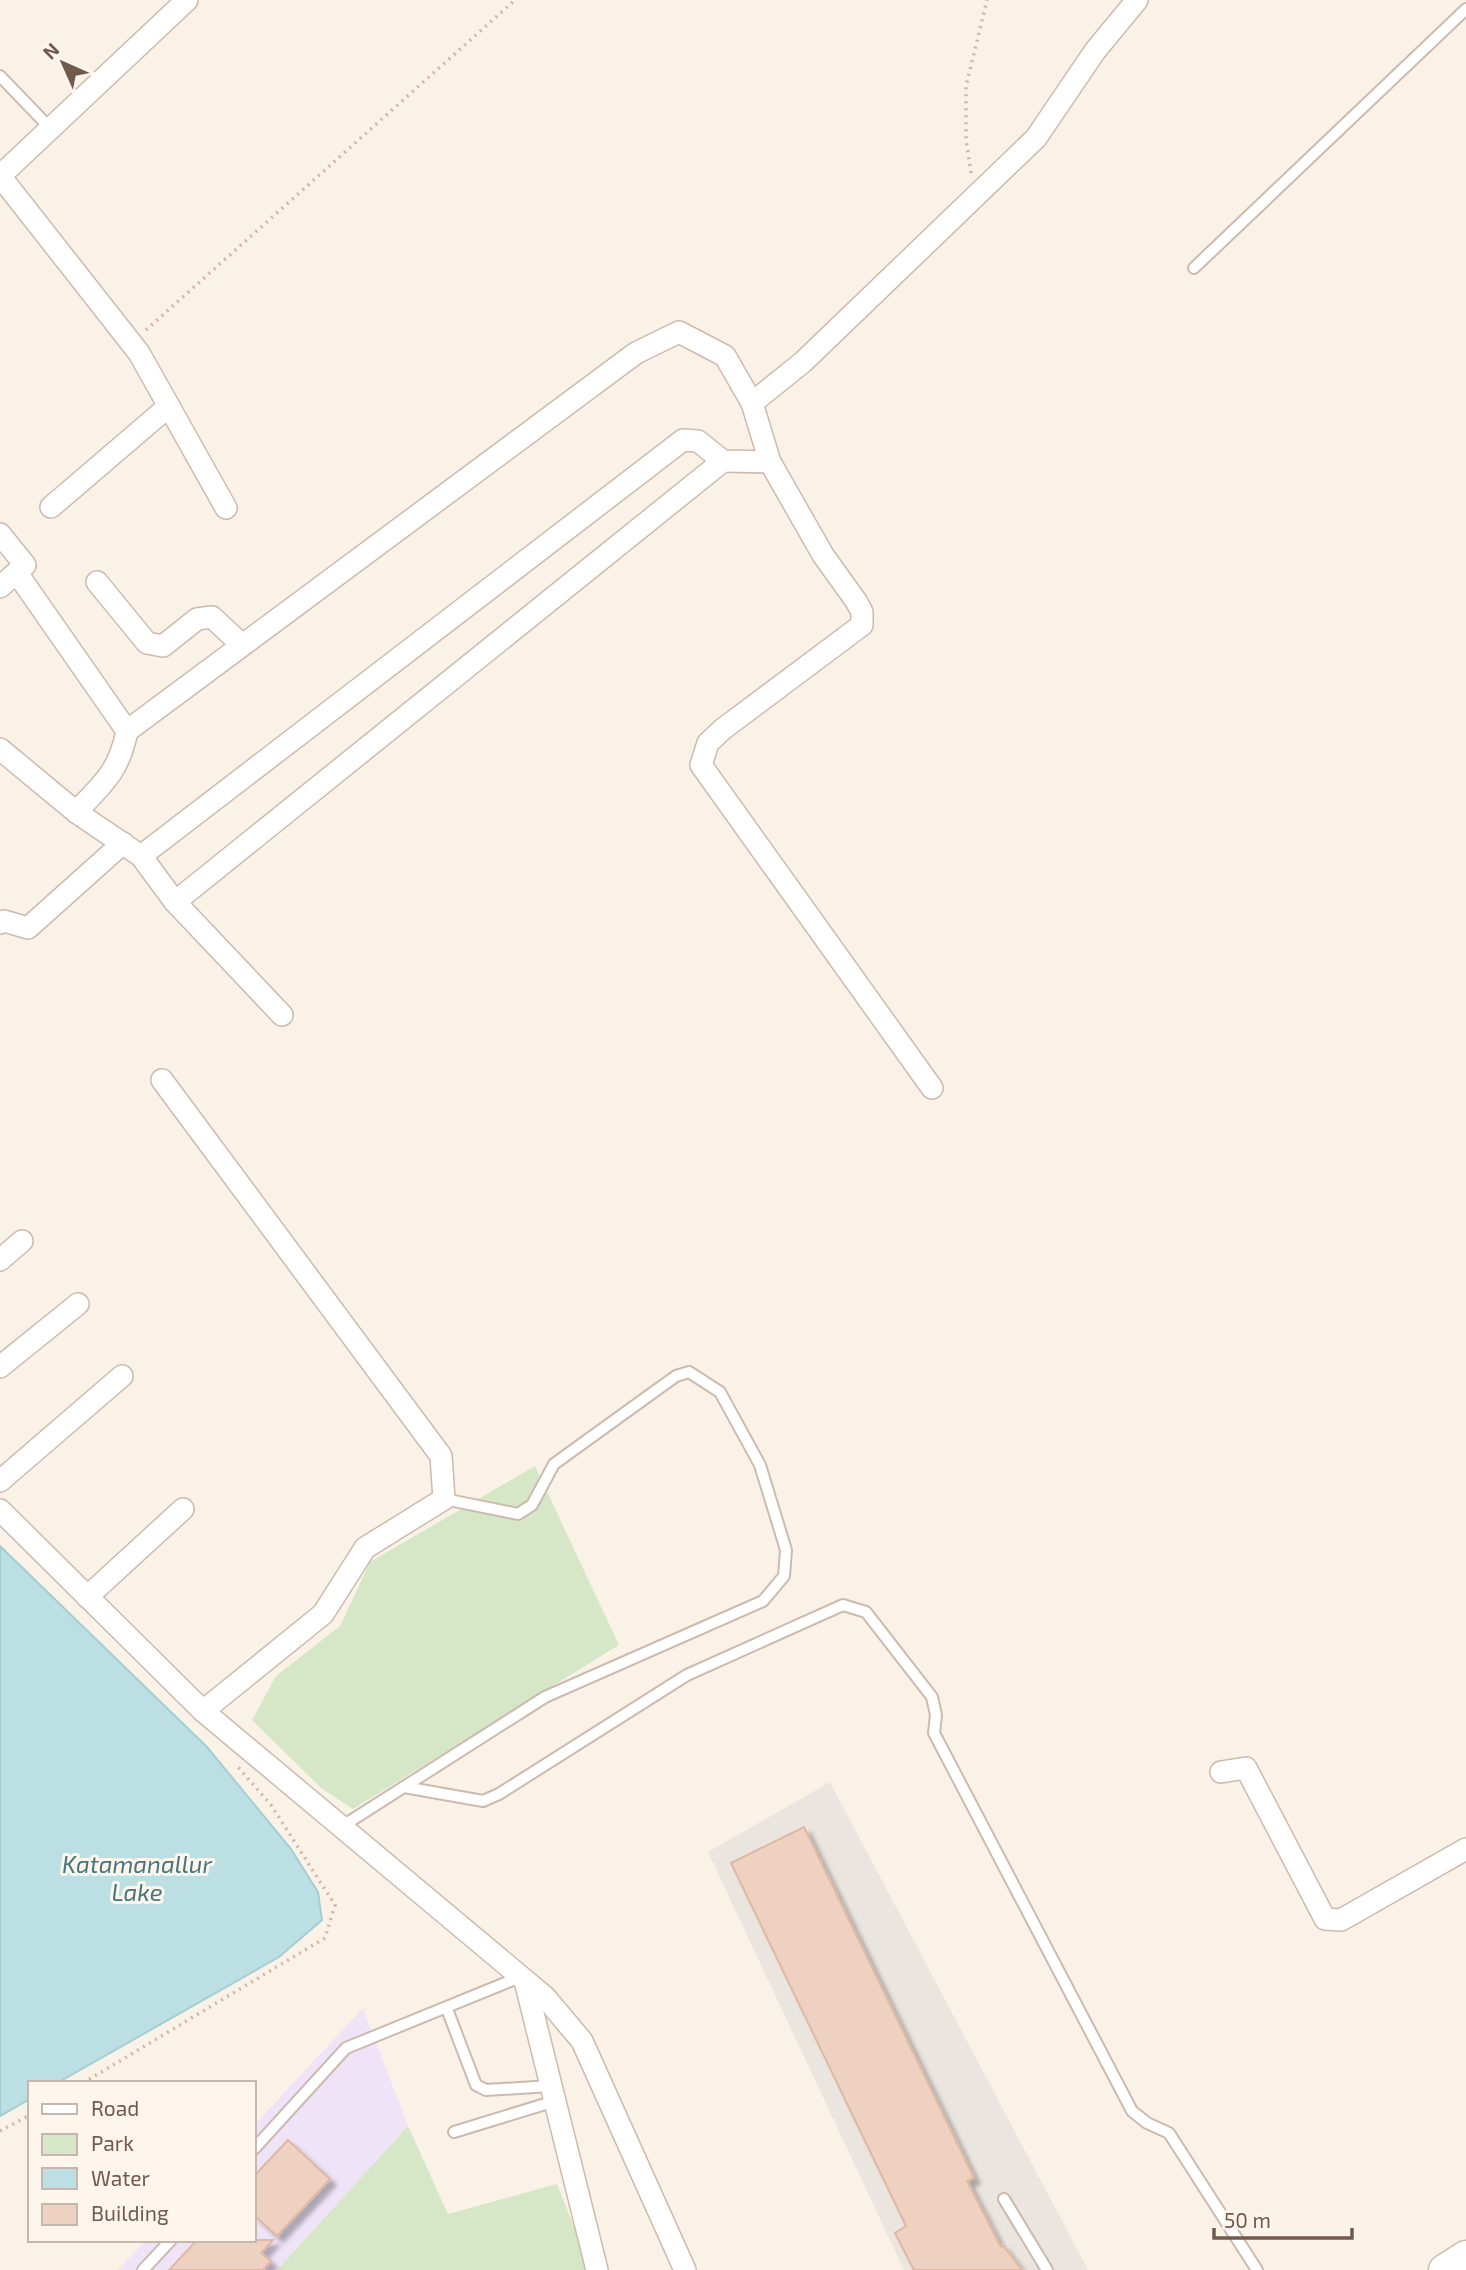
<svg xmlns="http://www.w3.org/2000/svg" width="1466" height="2270" font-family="'Exo 2',sans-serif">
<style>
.industrial{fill:#ebe5e0}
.education{fill:#efe3f7}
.green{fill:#d5e7c6}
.water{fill:#bcdfe3;stroke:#a3ced4;stroke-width:2}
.building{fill:#eed1c0;stroke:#e0b8a2;stroke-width:2;filter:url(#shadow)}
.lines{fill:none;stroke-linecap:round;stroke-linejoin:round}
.lane-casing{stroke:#ccbaae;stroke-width:14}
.street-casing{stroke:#ccbaae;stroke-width:24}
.secondary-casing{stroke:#d0bcae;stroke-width:33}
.path{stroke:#d3b4a3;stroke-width:3.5;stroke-dasharray:2 5;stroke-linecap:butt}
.lane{stroke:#fff;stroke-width:10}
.street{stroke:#fff;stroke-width:21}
.secondary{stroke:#fff;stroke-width:30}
.labels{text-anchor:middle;stroke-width:6;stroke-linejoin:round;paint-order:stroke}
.water-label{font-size:24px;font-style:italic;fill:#45767d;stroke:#fef6ed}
</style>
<defs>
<filter id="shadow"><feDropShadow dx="6" dy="6" stdDeviation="2" flood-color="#0004"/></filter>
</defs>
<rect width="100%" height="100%" fill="#fbf2e7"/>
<!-- industrial -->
<path class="industrial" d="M 830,1782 L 1088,2270 L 904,2270 L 708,1852 Z"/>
<!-- education -->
<path class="education" d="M 363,2008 L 408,2126 L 277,2270 L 118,2270 L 146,2240 L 254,2240 L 254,2125 Z"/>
<!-- green -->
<g class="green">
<path d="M 535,1466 L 619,1645 L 353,1809 L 321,1788 L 252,1720 L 276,1676 L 340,1626 L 370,1562 Z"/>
<path d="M 408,2126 L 448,2214 L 557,2184 L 591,2270 L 277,2270 Z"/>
</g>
<!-- water -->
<path class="water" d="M 0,1546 L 207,1747 L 291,1849 L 318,1892 L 322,1920 L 279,1957 L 57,2083 L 30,2083 L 30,2099 L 0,2116 Z"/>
<!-- building -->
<g class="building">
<path d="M 804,1827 L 974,2178 L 967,2181 L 1001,2247 L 1003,2245 L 1022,2270 L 914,2270 L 895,2233 L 906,2226 L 731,1863 Z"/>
<path d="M 288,2140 L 330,2179 L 277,2236 L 254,2215 L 254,2176 Z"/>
<path d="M 197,2240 L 273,2240 L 261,2253 L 271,2261 L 263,2270 L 169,2270 Z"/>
</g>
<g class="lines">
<defs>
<g id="lane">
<path d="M 0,76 L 51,129"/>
<path d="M 1194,268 L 1466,9"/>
<path d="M 404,1787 L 483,1801 L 499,1794 L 687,1675 L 843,1605 L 866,1612 L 932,1697 L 936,1715 L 934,1733 L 1132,2111 L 1147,2123 L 1169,2133 L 1257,2270"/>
<path d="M 341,1827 L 545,1697 L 763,1601 L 784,1576 L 786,1550 L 760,1465 L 720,1392 L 689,1372 L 676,1376 L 554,1464 L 532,1505 L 518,1514 L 444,1499"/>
<path d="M 447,2009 L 476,2085 L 486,2090 L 551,2086"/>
<path d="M 454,2132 L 555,2101"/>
<path d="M 254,2149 L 346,2048 L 520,1977"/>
<path d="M 1004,2199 L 1047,2270"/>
<path d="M 143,2270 L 171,2240"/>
</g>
<g id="street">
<path d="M 0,176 L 139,353 L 226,508"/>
<path d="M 0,176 L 187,0"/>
<path d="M 752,403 L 770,462 L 823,555 L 856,601 L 862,612 L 862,625 L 723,729 L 708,743 L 701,765 L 932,1088"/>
<path d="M 51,507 L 169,406"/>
<path d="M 0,534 L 25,565 L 0,587"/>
<path d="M 17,573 L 127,731 L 636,353 L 679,332 L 725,356 L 752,403 L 803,362 L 1036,138 L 1095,51 L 1137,0"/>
<path d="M 97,582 L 147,643 L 163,646 L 197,619 L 212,617 L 242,645"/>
<path d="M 0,749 L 76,812 L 141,856 L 175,902 L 282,1015"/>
<path d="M 76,812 C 104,783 119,771 127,731"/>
<path d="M 141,856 L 683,440 L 698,441 L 723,461 L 770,462"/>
<path d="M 175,902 L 723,461"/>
<path d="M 0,923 L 4,921 L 28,928 L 123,843"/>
<path d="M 162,1080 L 441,1456 L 444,1499 L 365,1548 L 323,1614 L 203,1711"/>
<path d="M 0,1260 L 22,1241"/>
<path d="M 0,1367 L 78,1304"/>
<path d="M 0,1481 L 122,1376"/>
<path d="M 0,1510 L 203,1711 L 545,1997 L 582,2041 L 685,2270"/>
<path d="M 87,1597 L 183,1509"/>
<path d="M 1221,1772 L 1246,1768 L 1325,1919 L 1341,1920 L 1466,1849"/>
<path d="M 525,1981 L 597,2270"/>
</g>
<path id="secondary" d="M 1444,2270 L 1466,2256"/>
</defs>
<!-- lane casing -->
<use href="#lane" class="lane-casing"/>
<!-- street casing -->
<use href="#street" class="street-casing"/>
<!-- secondary casing -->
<use href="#secondary" class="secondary-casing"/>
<!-- path -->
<g class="path">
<path d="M 971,173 L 966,139 L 966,86 L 987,0"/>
<path d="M 146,330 L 515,0"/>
<path d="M 83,2083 L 325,1938 L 335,1905 L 271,1805 L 238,1767"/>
<path d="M 0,2131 L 30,2115"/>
</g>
<!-- lane -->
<use href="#lane" class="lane"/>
<!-- street -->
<use href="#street" class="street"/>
<!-- secondary -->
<use href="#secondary" class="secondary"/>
</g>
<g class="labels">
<!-- water labels -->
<g class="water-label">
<text x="137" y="1873">Katamanallur<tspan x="137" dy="28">Lake</tspan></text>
</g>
</g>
<!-- legend -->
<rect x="28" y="2081" width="228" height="161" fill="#fef6ed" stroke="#c6b7ad" stroke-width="2"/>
<rect x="42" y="2104" width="35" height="10" fill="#ffffff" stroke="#c6b7ad" stroke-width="2"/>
<text x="91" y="2116" font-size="21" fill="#72594d">Road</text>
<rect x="42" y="2134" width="35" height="21" fill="#d5e7c6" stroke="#c6b7ad" stroke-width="2"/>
<text x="91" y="2151" font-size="21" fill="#72594d">Park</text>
<rect x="42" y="2168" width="35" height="21" fill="#bcdfe3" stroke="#c6b7ad" stroke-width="2"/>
<text x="91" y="2186" font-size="21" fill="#72594d">Water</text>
<rect x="42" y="2204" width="35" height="21" fill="#eed1c0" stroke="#c6b7ad" stroke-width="2"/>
<text x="91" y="2221" font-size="21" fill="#72594d">Building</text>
<!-- north arrow -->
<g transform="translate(63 63) rotate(315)" stroke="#fef6ed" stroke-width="5" paint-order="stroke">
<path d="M0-5L12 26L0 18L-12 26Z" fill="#72594d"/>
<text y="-10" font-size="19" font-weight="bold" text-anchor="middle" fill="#72594d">N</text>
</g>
<!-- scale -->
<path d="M1214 2228v10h138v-10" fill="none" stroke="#72594d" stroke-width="3.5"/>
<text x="1224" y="2228" font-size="21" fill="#72594d" stroke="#fef6ed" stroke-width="5" paint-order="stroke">50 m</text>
</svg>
